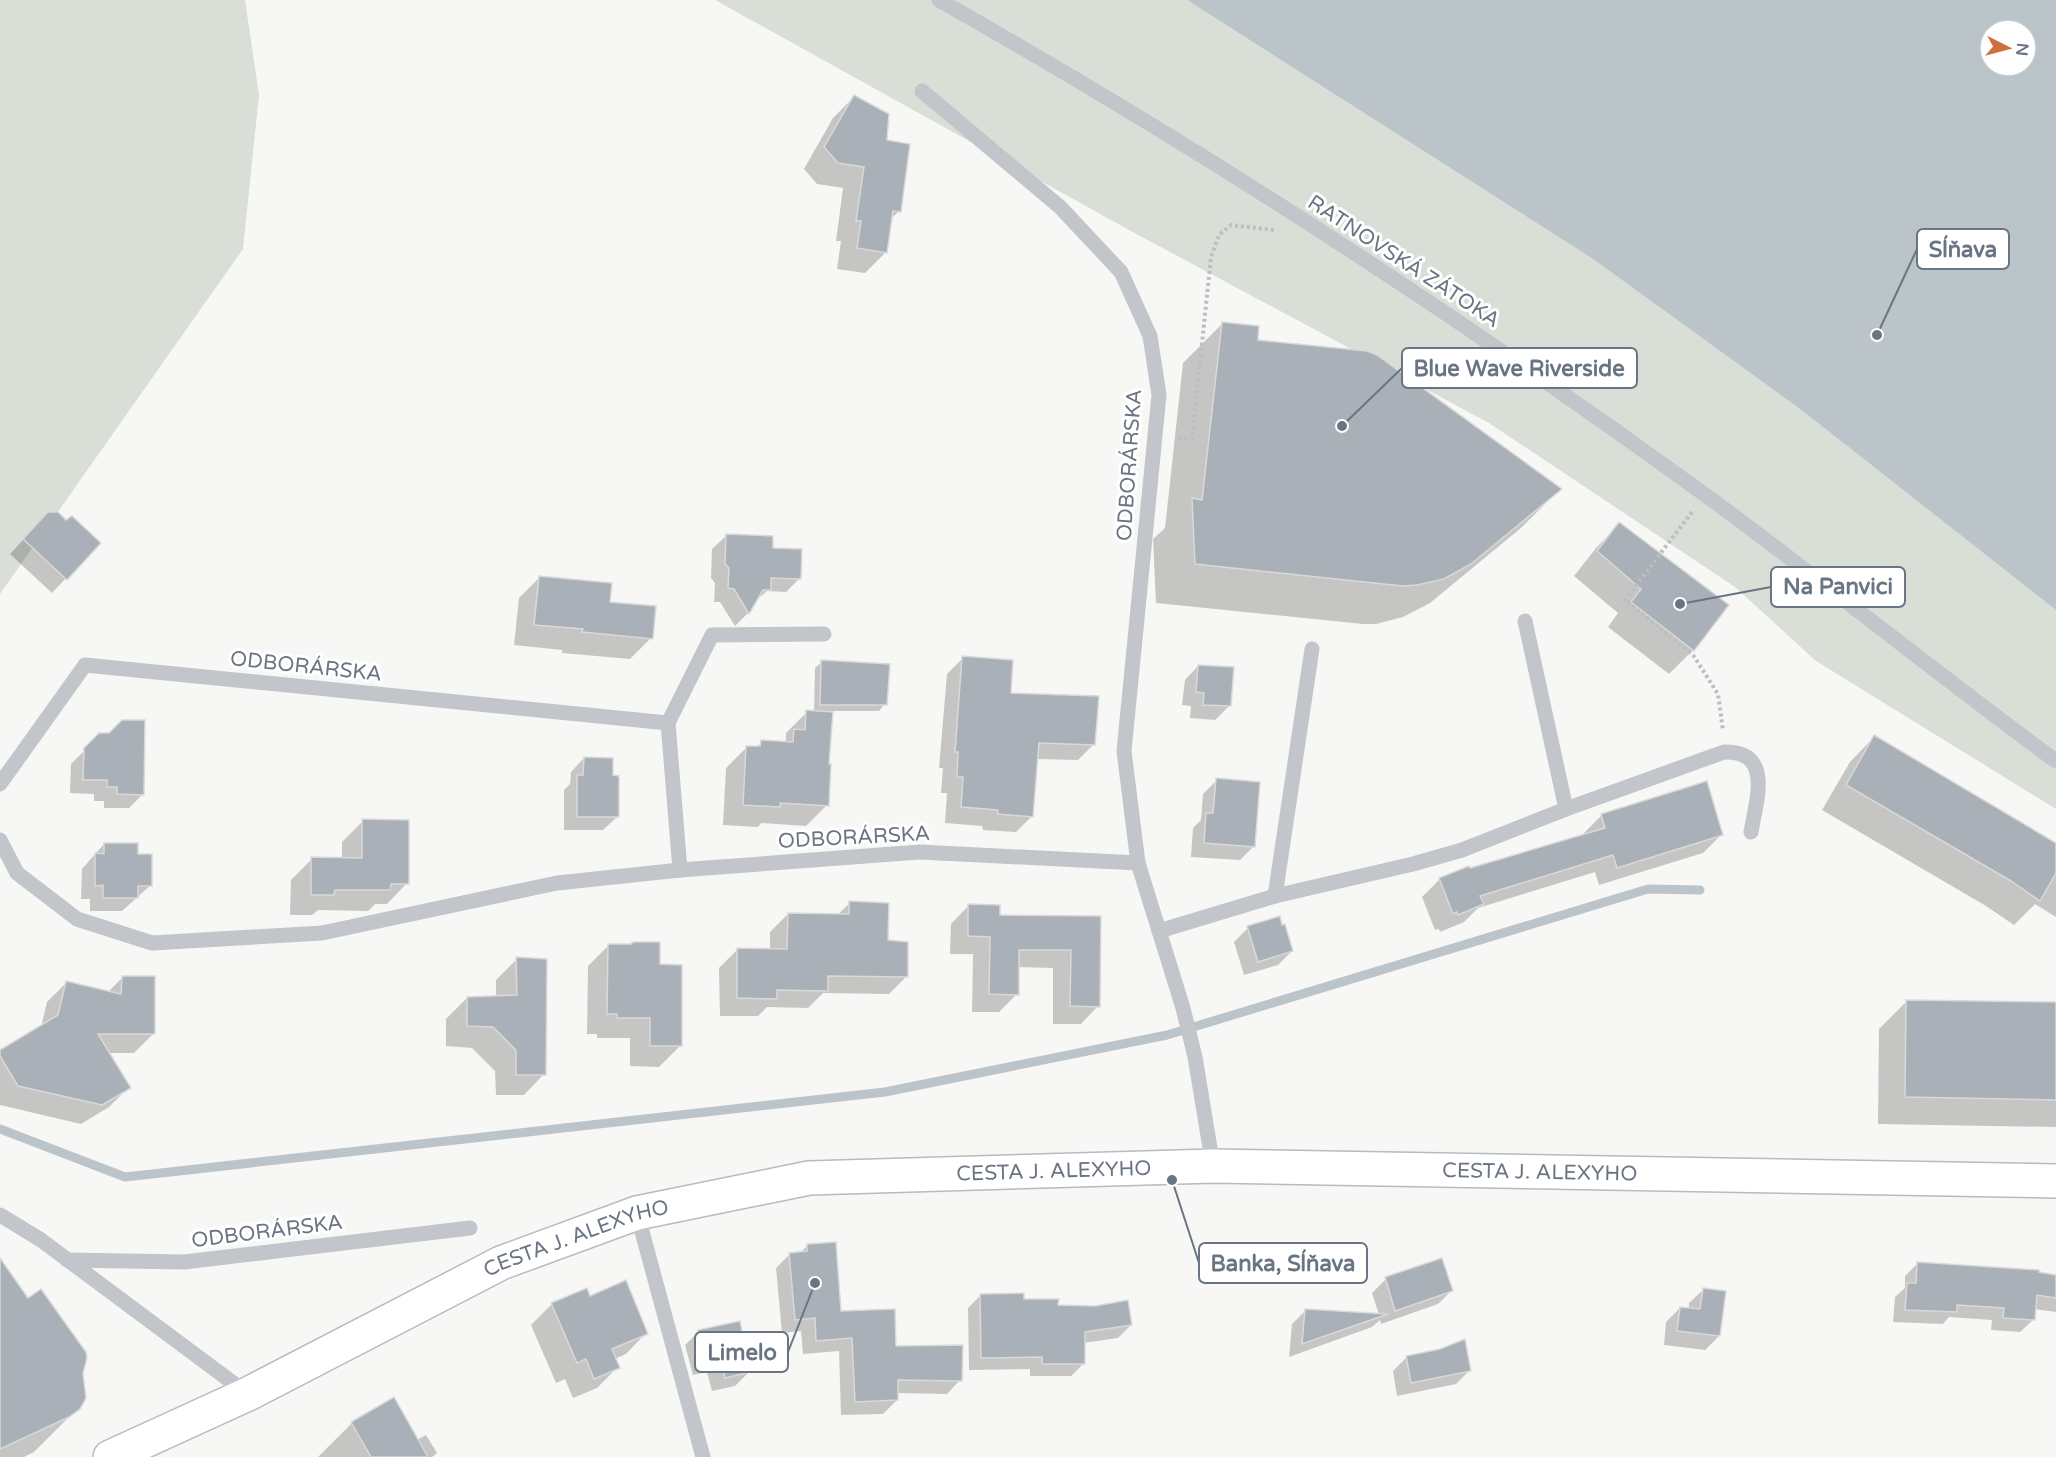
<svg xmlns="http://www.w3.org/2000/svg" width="2056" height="1457" font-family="'Varela Round',sans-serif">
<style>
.green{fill:#d9ded7}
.water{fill:#bbc4c8;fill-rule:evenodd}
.shadow{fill:#0003}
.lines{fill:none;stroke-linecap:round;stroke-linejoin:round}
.stream{stroke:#bbc4c8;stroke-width:9}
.building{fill:#aab0b7;stroke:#d9d9d8;stroke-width:1.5}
.secondary-casing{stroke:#b7babf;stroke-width:36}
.path{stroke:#bcbec0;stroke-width:4;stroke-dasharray:3 3;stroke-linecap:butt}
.lane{stroke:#c2c5c9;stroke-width:15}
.secondary{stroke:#fff;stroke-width:33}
.labels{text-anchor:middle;stroke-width:6;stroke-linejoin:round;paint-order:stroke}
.street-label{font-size:21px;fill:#6a7583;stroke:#fff}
.leader{fill:none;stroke:#6a7583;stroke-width:2}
.callout-dot{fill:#6a7583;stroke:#fff;stroke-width:2}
.callout{fill:#fff;stroke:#6a7583;stroke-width:2}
.callout-label{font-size:22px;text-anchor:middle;font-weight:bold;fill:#6a7583}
</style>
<rect width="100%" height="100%" fill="#f7f8f6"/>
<!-- green -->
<g class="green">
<path d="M 0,0 L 245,0 L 259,95 L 243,249 L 0,594 Z"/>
<path d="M 715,0 L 1187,0 L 1593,259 L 1804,412 L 2056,610 L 2056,809 L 1816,661 L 1735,587 L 1489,423 L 1129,230 Z"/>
</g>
<!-- water -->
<path class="water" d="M 1187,0 L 2056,0 L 2056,610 L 1804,412 L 1593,259 ZM 1990,30 L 2026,30 L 2026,66 L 1990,66 Z"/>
<!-- shadow -->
<g class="shadow">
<path d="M 854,97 L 899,211 L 890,220 L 886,252 L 865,273 L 837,269 L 841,241 L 836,241 L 843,188 L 817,184 L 804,169 L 833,118 Z"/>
<path d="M 1222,324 L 1257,341 L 1560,489 L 1521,528 L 1430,603 L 1403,617 L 1376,624 L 1363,624 L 1156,603 L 1153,539 L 1165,528 L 1183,363 Z"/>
<path d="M 66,522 L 99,543 L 52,593 L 10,554 L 34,528 Z"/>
<path d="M 1620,524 L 1693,650 L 1669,674 L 1608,627 L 1618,613 L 1574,576 L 1596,548 Z"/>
<path d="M 726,536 L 771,549 L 800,578 L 786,592 L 767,591 L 753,603 L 748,613 L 735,626 L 720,602 L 714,602 L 715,583 L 711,578 L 712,549 Z"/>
<path d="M 540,577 L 608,603 L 651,638 L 630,659 L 562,653 L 562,650 L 514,645 L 519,598 Z"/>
<path d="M 963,658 L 1009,695 L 1094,744 L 1078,760 L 1036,759 L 1032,816 L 1016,832 L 983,830 L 982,826 L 945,823 L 947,793 L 941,793 L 943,768 L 939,768 L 947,674 Z"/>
<path d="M 822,662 L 885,704 L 879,711 L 832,711 L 827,765 L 827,805 L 806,826 L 761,823 L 758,827 L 723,825 L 726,768 L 747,747 L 756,748 L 762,742 L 783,743 L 786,740 L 786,733 L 807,712 L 814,712 L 815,668 Z"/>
<path d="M 1198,666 L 1229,706 L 1215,720 L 1190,718 L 1191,706 L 1182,705 L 1185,680 Z"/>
<path d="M 100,735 L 143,794 L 129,808 L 104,808 L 104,801 L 94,801 L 94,794 L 70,793 L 71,764 Z"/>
<path d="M 1874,737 L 2056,844 L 2056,917 L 2035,904 L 2014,925 L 1986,906 L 1822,810 L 1850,762 Z"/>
<path d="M 584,758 L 612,777 L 617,817 L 603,830 L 564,830 L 564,790 L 570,784 L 571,772 Z"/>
<path d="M 1217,780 L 1253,847 L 1240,860 L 1191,857 L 1193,828 L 1201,820 L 1203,794 Z"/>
<path d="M 1602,815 L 1721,835 L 1703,853 L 1599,885 L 1595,872 L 1478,908 L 1464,922 L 1440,932 L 1439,929 L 1435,930 L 1422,897 L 1440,879 L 1585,835 L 1584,833 Z"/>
<path d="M 363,821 L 407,883 L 387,904 L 375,904 L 368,911 L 318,910 L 312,915 L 290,915 L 291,880 L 312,859 L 342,859 L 342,842 Z"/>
<path d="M 104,844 L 137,855 L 151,885 L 122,911 L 90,911 L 90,899 L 81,899 L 82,869 Z"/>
<path d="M 850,903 L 887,941 L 907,976 L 889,994 L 823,993 L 808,1008 L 767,1007 L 758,1016 L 720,1016 L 719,968 L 737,950 L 770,950 L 770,932 L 788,914 L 837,915 Z"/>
<path d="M 968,906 L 998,916 L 1100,917 L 1098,1006 L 1081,1024 L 1053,1024 L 1053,968 L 1018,967 L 1017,994 L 999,1012 L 972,1012 L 973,954 L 950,954 L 951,924 Z"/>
<path d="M 1248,928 L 1292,951 L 1278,965 L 1244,975 L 1234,942 Z"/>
<path d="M 609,945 L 658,966 L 680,1046 L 659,1067 L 630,1066 L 630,1038 L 597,1038 L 597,1034 L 587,1034 L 588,966 Z"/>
<path d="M 517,959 L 544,1074 L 524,1095 L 496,1095 L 495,1071 L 472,1048 L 446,1046 L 446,1019 L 467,998 L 496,997 L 496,980 Z"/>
<path d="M 122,978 L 153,1034 L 134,1053 L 108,1053 L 129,1087 L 109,1107 L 81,1124 L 0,1105 L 0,1052 L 41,1027 L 47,1002 L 66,983 L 108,992 Z"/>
<path d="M 1907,1001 L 2056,1004 L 2056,1127 L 1878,1124 L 1879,1029 Z"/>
<path d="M 807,1246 L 839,1313 L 895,1348 L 960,1380 L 947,1394 L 897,1393 L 897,1400 L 883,1414 L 841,1415 L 839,1351 L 803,1354 L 801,1331 L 782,1333 L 776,1268 L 790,1254 L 800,1253 Z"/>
<path d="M 1918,1263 L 2056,1277 L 2056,1312 L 2034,1309 L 2033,1320 L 2020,1332 L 1991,1330 L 1992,1320 L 1949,1317 L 1943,1324 L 1893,1322 L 1895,1297 L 1905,1288 L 1905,1276 Z"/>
<path d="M 0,1264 L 82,1373 L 74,1412 L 34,1452 L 24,1457 L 0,1457 Z"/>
<path d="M 1386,1279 L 1452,1290 L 1438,1304 L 1381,1324 L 1380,1320 L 1372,1327 L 1289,1357 L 1292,1324 L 1306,1310 L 1379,1315 L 1372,1293 Z"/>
<path d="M 1703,1290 L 1719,1336 L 1705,1350 L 1664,1345 L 1666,1322 L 1680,1308 L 1689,1309 L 1689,1303 Z"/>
<path d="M 981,1295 L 1023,1300 L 1131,1325 L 1118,1338 L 1083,1343 L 1084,1363 L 1071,1376 L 1030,1376 L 1030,1369 L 969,1370 L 968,1308 Z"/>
<path d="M 589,1298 L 646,1333 L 626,1354 L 615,1359 L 618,1367 L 597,1388 L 573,1398 L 565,1379 L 556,1383 L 531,1325 L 552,1304 Z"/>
<path d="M 699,1331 L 749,1372 L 735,1386 L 712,1391 L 707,1372 L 693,1375 L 685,1345 Z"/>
<path d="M 1407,1357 L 1470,1370 L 1456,1384 L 1397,1396 L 1393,1371 Z"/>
<path d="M 394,1399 L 417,1440 L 426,1435 L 437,1453 L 432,1457 L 318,1457 L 352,1423 Z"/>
</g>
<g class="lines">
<!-- stream -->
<path class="stream" d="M 0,1129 L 125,1177 L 885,1092 L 1167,1035 L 1648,889 L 1700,890"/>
</g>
<!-- building -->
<g class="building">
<path d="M 854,95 L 889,114 L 887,140 L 910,144 L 901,212 L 893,211 L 887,253 L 857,248 L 861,221 L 856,221 L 864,167 L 838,163 L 824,147 Z"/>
<path d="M 1222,322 L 1259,326 L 1258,340 L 1367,351 L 1377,355 L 1562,489 L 1471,564 L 1444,579 L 1417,585 L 1403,586 L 1195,564 L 1192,498 L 1202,500 Z"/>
<path d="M 48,512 L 58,512 L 66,520 L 72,516 L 101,543 L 67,580 L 23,539 Z"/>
<path d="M 1619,522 L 1729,605 L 1694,651 L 1631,602 L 1641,589 L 1597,551 Z"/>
<path d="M 726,534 L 773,536 L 773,548 L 802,549 L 801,579 L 771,578 L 771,590 L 763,590 L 749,614 L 734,589 L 728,588 L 729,568 L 725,564 Z"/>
<path d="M 539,576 L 612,583 L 610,602 L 656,606 L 653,639 L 582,632 L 583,629 L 534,625 Z"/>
<path d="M 962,656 L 1013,660 L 1011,693 L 1099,696 L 1095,745 L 1039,743 L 1033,817 L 998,814 L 998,810 L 961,807 L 963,777 L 957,777 L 958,752 L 955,752 Z"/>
<path d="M 821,660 L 890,664 L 887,705 L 820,705 Z"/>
<path d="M 1198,665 L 1234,667 L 1231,706 L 1203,705 L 1204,693 L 1196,692 Z"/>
<path d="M 806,710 L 833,712 L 829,764 L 831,764 L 829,806 L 780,803 L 780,807 L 743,805 L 746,746 L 760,746 L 761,740 L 793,742 L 794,729 L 805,730 Z"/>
<path d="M 122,720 L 145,720 L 144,795 L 117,794 L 117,787 L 107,787 L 107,780 L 83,780 L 84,748 L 99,733 L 109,733 Z"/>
<path d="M 1874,735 L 2056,843 L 2056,873 L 2040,901 L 2011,881 L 1846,785 Z"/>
<path d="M 584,757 L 613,758 L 613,775 L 619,776 L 619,817 L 577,817 L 577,775 L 583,775 Z"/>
<path d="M 1216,778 L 1260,782 L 1255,847 L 1204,843 L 1206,813 L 1213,813 Z"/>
<path d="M 1707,781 L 1723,835 L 1617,868 L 1613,855 L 1480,896 L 1484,904 L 1458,915 L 1457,912 L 1453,914 L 1439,878 L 1469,866 L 1470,868 L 1605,828 L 1601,814 Z"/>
<path d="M 362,819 L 409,820 L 409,884 L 391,884 L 390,890 L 335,890 L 334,895 L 311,895 L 311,857 L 362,858 Z"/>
<path d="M 104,843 L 138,843 L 138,854 L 152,854 L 152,886 L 138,886 L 138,898 L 103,898 L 103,885 L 95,886 L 95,853 L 104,854 Z"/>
<path d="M 849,901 L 889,903 L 888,940 L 908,942 L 908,977 L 828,976 L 828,991 L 777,990 L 777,999 L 737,998 L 737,948 L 787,949 L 788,913 L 849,914 Z"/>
<path d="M 968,904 L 1000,905 L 1000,915 L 1101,916 L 1100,1007 L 1070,1006 L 1071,950 L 1019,950 L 1019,995 L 989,994 L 990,937 L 968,936 Z"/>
<path d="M 1280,916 L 1282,925 L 1285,924 L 1293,951 L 1258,962 L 1247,926 Z"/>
<path d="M 632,942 L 660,942 L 660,964 L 682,965 L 682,1046 L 650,1046 L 650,1018 L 617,1018 L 617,1014 L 607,1014 L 608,944 L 632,944 Z"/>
<path d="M 516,957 L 547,959 L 546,1075 L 516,1075 L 516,1050 L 493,1027 L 467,1026 L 467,997 L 517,995 Z"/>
<path d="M 122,976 L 155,976 L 155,1034 L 98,1034 L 131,1088 L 102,1105 L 18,1086 L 0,1056 L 0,1050 L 58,1015 L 66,981 L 121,994 Z"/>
<path d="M 1906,1000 L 2056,1002 L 2056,1100 L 1905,1097 Z"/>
<path d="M 836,1242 L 841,1311 L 895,1309 L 896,1346 L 963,1345 L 962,1381 L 898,1380 L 898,1400 L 855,1402 L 852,1338 L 816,1341 L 815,1318 L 795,1320 L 789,1253 L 807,1251 L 807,1244 Z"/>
<path d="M 0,1258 L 28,1298 L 41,1289 L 86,1352 L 87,1358 L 83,1373 L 86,1398 L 80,1409 L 69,1417 L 0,1449 Z"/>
<path d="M 1442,1258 L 1453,1291 L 1395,1311 L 1385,1277 Z"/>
<path d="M 1917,1262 L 2039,1270 L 2039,1272 L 2056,1275 L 2056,1298 L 2037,1295 L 2035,1320 L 2003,1318 L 2004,1308 L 1957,1305 L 1957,1312 L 1905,1310 L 1907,1283 L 1916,1283 Z"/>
<path d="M 626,1280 L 648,1334 L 612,1349 L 620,1368 L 594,1379 L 586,1359 L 577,1363 L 551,1303 L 587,1288 L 590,1296 Z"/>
<path d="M 1703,1288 L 1726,1291 L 1720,1336 L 1677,1331 L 1680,1307 L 1700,1309 Z"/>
<path d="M 1024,1293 L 1024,1299 L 1059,1299 L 1058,1305 L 1095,1306 L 1128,1300 L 1132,1325 L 1085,1332 L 1085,1364 L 1042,1364 L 1042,1357 L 981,1358 L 980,1294 Z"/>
<path d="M 1305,1309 L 1388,1314 L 1302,1344 Z"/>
<path d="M 740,1321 L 750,1372 L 725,1378 L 721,1359 L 706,1362 L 698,1330 Z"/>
<path d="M 1465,1339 L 1471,1371 L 1411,1383 L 1406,1356 L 1440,1349 Z"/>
<path d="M 394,1397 L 428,1457 L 371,1457 L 351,1422 Z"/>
</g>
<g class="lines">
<defs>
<g id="secondary">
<path id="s1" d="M 110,1457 L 248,1394 L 501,1263 L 637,1213 L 809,1178 L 1213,1166 L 2056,1181"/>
</g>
</defs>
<!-- secondary casing -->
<use href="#secondary" class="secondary-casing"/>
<!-- path -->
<g class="path">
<path d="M 1178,438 L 1192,439 L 1211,257 L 1219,235 L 1231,225 L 1274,230"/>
<path d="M 1692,512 L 1625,600 L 1693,655 L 1718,694 L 1723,731"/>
</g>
<!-- lane -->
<g class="lane">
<path d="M 939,0 C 1204,150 1458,315 1704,494 C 1823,581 1937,674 2056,761"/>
<path d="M 922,91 L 1060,207 L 1121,272 L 1150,336 L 1159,395 L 1124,751 L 1138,863 L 1183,1008 L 1195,1057 L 1213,1166"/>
<path d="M 1525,621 L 1566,809"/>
<path d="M 668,723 L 712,635 L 824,634"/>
<path d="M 0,784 L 85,665 L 668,723 L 680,870"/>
<path d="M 0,840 L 17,873 L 77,919 L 152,943 L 322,933 L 557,883 L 680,870 L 920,852 L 1138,863"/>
<path d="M 1275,896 L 1312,649"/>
<path d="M 1159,931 L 1275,896 L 1413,864 L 1462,850 L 1566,809 L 1724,752 C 1774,751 1756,801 1751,832"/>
<path d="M 637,1213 L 703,1457"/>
<path d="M 0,1215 L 41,1240 L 248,1394"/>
<path d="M 67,1260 L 184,1262 L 470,1228"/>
</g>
<!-- secondary -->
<use href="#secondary" class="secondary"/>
</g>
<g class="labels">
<!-- street labels -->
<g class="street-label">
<text transform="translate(1404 261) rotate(33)" y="7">RATNOVSKÁ ZÁTOKA</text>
<text transform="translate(1129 465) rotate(-86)" y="7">ODBORÁRSKA</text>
<text transform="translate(306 666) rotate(6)" y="7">ODBORÁRSKA</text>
<text transform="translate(854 837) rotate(-3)" y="7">ODBORÁRSKA</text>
<text dy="7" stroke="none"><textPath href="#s1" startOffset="1002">CESTA J. ALEXYHO</textPath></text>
<text dy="7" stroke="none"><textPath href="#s1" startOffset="1488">CESTA J. ALEXYHO</textPath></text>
<text transform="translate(267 1231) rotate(-7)" y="7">ODBORÁRSKA</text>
<text dy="7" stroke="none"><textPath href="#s1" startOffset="516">CESTA J. ALEXYHO</textPath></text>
</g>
</g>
<!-- callouts -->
<path class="leader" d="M1877 335L1917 249M1342 426L1402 368M1680 604L1771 587M1172 1180L1199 1263M815 1283L788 1352"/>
<g class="callout-dot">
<circle cx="1877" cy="335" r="6"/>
<circle cx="1342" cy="426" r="6"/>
<circle cx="1680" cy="604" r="6"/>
<circle cx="1172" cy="1180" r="6"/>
<circle cx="815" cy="1283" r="6"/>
</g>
<g class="callout">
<rect x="1917" y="229" width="92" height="40" rx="6"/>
<rect x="1402" y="348" width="235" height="40" rx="6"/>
<rect x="1771" y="567" width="134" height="40" rx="6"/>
<rect x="1199" y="1243" width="168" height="40" rx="6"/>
<rect x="695" y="1332" width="93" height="40" rx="6"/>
</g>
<g class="callout-label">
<text x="1963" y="257">Sĺňava</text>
<text x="1519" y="376">Blue Wave Riverside</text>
<text x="1838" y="594">Na Panvici</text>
<text x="1283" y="1271">Banka, Sĺňava</text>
<text x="742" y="1360">Limelo</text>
</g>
<!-- north arrow -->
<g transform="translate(2008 48) rotate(96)"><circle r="28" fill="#ffffff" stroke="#c3c8cd" stroke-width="1.5"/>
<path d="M0-4.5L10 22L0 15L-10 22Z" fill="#cf6f3f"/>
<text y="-9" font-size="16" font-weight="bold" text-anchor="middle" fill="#6a7583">N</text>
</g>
</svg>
